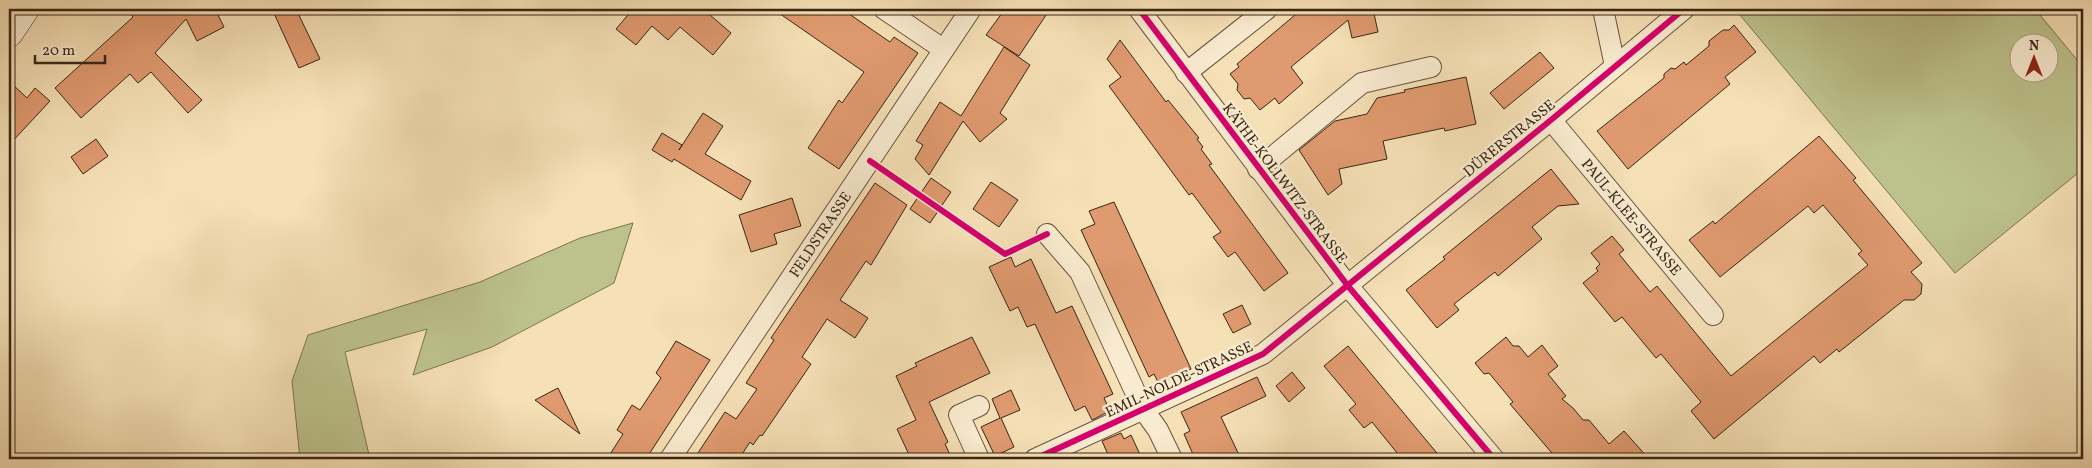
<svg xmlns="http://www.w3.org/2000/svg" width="2092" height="468" font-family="Vollkorn,serif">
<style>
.green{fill:#bdc28d;stroke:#7a7452;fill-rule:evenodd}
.building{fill:#e09a6f;stroke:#382616}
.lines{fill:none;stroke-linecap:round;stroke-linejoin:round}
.street-casing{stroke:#68543e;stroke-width:22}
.secondary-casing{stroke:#382616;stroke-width:29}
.street{stroke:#f9ebd0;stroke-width:20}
.secondary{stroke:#f9ebd0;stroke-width:28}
.cycleway-casing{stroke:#f9ebd0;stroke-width:9}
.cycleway{stroke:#d6006c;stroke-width:6}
.labels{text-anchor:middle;stroke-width:5;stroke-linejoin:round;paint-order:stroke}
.street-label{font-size:15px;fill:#382616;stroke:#f9ebd0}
</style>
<rect width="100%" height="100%" fill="#f6e0b6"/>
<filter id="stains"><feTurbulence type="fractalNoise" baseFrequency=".004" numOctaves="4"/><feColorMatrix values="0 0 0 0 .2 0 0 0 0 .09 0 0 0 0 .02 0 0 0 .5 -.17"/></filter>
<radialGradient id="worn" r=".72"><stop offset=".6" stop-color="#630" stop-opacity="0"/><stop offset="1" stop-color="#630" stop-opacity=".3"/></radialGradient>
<!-- green -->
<g class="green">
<path d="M 1735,9 L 2035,9 L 2083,67 L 2083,169 L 1955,273 ZM 2020,42 L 2050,42 L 2050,72 L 2020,72 Z"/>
<path d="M 633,223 L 614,283 L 492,347 L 413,375 L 427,329 L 345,352 L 370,459 L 300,459 L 292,381 L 308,335 L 480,282 L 580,238 Z"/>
</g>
<!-- building -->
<g class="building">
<path d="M 127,9 L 215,9 L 224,27 L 197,41 L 186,19 L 155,53 L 202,100 L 188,113 L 151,72 L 138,83 L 130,74 L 81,118 L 55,88 L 133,17 Z"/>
<path d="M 272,9 L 296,9 L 320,59 L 299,68 Z"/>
<path d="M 633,9 L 703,9 L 731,33 L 713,55 L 680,27 L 668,40 L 652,26 L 636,45 L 616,29 Z"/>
<path d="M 773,9 L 842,9 L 890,42 L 894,37 L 918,53 L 839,169 L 808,148 L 839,100 L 842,103 L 864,72 Z"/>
<path d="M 1005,9 L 1050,9 L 1019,56 L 986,35 Z"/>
<path d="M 1302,9 L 1373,9 L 1378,32 L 1352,38 L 1348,20 L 1291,67 L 1303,83 L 1279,104 L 1275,98 L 1260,110 L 1250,98 L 1244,99 L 1237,90 L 1238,84 L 1230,74 L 1239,67 L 1237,64 Z"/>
<path d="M 1734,25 L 1756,52 L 1725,77 L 1730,84 L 1628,169 L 1597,131 L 1664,78 L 1664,74 L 1671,68 L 1675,69 L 1684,62 L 1686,65 L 1709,46 L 1709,41 L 1723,30 L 1729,30 Z"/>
<path d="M 1120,40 L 1166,102 L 1168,100 L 1199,138 L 1197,139 L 1203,147 L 1201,149 L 1212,164 L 1209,165 L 1288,273 L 1264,291 L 1235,252 L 1228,257 L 1213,237 L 1221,232 L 1192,193 L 1189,195 L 1109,86 L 1121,77 L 1107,59 Z"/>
<path d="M 1004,47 L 1030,65 L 1000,113 L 1007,119 L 980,142 L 963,121 L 929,175 L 915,159 L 923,145 L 916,141 L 940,102 L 961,116 Z"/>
<path d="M 1540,52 L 1554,68 L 1504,109 L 1490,93 Z"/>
<path d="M 1466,77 L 1476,124 L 1445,131 L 1444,128 L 1383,141 L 1387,159 L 1339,169 L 1342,184 L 1328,195 L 1299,150 L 1335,121 L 1367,114 L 1377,98 L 1405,92 L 1404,90 Z"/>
<path d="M 9,81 L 27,98 L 35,88 L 50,101 L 9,145 Z"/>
<path d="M 703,113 L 723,126 L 705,154 L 751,181 L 741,200 L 674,159 L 672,162 L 652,150 L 662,133 L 682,145 L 679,150 Z"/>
<path d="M 1819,136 L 1856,178 L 1853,180 L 1922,263 L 1911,272 L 1922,284 L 1921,294 L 1914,300 L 1904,300 L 1839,352 L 1837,349 L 1820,363 L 1814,356 L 1714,439 L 1691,411 L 1701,402 L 1661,354 L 1656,358 L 1622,317 L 1615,322 L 1583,283 L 1598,271 L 1596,268 L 1600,264 L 1591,253 L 1612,236 L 1624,250 L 1619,254 L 1650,292 L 1657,286 L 1731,376 L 1868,265 L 1858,254 L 1862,251 L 1823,205 L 1814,213 L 1808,206 L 1720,277 L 1689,240 L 1713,221 L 1715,224 Z"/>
<path d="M 96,139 L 108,156 L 83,174 L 71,157 Z"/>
<path d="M 1551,169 L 1579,204 L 1558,206 L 1532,227 L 1542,239 L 1498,276 L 1495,272 L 1454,304 L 1459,310 L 1437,328 L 1406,290 L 1445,259 L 1443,257 Z"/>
<path d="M 931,178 L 951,192 L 930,223 L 910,209 Z"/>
<path d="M 991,182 L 1018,200 L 999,227 L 973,209 Z"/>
<path d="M 875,183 L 907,205 L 871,265 L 866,261 L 840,300 L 868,318 L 855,338 L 827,319 L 802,357 L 811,364 L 762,436 L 760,435 L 753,445 L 750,442 L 739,459 L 694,459 L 725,412 L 736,419 L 757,389 L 746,383 L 774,340 L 771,338 Z"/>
<path d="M 792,198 L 801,226 L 774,234 L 777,244 L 751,252 L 739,215 Z"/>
<path d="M 1114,202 L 1191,369 L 1159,384 L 1154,374 L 1149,377 L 1081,230 L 1095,224 L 1089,211 Z"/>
<path d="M 1011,257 L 1015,267 L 1031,259 L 1056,313 L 1072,306 L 1113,394 L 1104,398 L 1110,411 L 1092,420 L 1085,406 L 1075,411 L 1035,324 L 1027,327 L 1018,307 L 1010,311 L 989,267 Z"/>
<path d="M 1242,305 L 1251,324 L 1233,333 L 1223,314 Z"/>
<path d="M 972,337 L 990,373 L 929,402 L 948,442 L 945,444 L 952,459 L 911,459 L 897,429 L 916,420 L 896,376 L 917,366 L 915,363 Z"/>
<path d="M 1506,337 L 1513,346 L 1519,346 L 1528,357 L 1542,345 L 1558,366 L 1548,374 L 1566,396 L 1562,399 L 1573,408 L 1583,420 L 1589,420 L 1609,444 L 1624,431 L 1649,459 L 1557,459 L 1510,404 L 1513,402 L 1489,373 L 1484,374 L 1475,363 Z"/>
<path d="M 676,341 L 710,360 L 646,459 L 607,459 L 623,434 L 617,430 L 632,405 L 640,410 L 661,378 L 656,373 Z"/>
<path d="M 1348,346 L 1426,440 L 1442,459 L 1402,459 L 1372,422 L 1364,428 L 1349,410 L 1356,404 L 1324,366 Z"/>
<path d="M 1292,372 L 1305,388 L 1289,402 L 1276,386 Z"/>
<path d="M 1257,377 L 1266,396 L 1221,417 L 1241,459 L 1195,459 L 1184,434 L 1190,431 L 1181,412 Z"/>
<path d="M 558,388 L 580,434 L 535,400 Z"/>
<path d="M 1011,390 L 1020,410 L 1001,418 L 1014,447 L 995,456 L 981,427 L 1000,418 L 992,399 Z"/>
<path d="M 1121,433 L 1124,439 L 1131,435 L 1142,459 L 1110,459 L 1102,441 Z"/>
</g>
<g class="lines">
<defs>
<g id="street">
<path d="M 884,9 L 943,49"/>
<path d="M 1139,9 L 1348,286 L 1494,459"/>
<path d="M 1603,9 L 1615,66"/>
<path d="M 1186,73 L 1267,9"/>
<path id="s1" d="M 1551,120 L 1713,315"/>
<path d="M 1258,169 L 1362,83 L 1431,67"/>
<path d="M 1047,234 L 1080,272 L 1143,409 L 1158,430 L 1172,459"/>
<path d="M 979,406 L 959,415 L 979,459"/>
<path id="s2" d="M 670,459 L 971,9"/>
<path d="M 1035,459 L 1263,354 L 1551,120 L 1684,9"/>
</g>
<path id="secondary" d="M 9,33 L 25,9"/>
</defs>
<!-- street casing -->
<use href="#street" class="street-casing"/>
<!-- secondary casing -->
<use href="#secondary" class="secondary-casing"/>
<!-- street -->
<use href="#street" class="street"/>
<!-- secondary -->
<use href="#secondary" class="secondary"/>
<defs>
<g id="cycleway">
<path d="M 1139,9 L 1348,286 L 1494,459"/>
<path d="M 870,161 L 1005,254 L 1047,234"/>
<path d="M 1035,459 L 1263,354 L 1551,120 L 1684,9"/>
</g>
</defs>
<!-- cycleway casing -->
<use href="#cycleway" class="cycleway-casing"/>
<!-- cycleway -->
<use href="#cycleway" class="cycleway"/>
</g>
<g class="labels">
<!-- street labels -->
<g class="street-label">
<text transform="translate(1509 138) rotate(-39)" y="5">DÜRERSTRASSE</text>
<text transform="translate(1285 183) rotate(53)" y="5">KÄTHE-KOLLWITZ-STRASSE</text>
<text dy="5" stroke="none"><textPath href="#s1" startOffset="126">PAUL-KLEE-STRASSE</textPath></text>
<text dy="5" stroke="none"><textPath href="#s2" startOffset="270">FELDSTRASSE</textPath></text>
<text transform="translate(1179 379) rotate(-25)" y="5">EMIL-NOLDE-STRASSE</text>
</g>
</g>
<!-- margin -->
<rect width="2092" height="468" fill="none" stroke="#f6e0b6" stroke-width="30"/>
<rect x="10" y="10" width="2072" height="448" fill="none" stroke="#382616" stroke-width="2.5"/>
<rect x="15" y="15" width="2062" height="438" fill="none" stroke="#382616"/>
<!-- north arrow -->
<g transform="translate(2034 58)"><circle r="24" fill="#f9ebd0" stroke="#ac9c86"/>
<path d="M0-4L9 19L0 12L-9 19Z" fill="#8f2418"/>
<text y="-8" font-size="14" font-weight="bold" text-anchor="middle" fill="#382616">N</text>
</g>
<!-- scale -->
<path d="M35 55v8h70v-8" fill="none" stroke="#382616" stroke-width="2.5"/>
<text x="42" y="55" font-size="15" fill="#382616" stroke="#f9ebd0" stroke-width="4" paint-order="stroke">20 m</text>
<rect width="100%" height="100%" filter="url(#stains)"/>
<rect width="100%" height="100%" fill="url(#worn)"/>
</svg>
